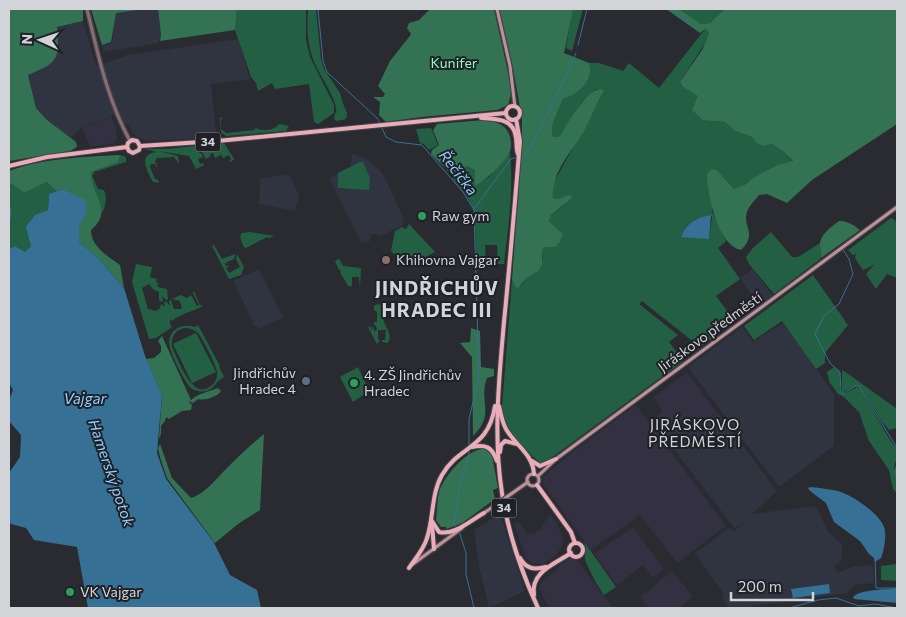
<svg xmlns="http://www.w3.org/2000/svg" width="906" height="617" font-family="Commissioner,sans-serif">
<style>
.commercial{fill:#323041}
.built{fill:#303440}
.green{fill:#236043;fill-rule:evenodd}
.forest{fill:#337353}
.water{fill:#377095}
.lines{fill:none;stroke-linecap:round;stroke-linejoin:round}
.stream{stroke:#377095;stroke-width:1}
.tertiary-casing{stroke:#44464c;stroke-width:5.5}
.secondary-casing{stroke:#44464c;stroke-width:5.5}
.primary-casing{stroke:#44464c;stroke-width:6}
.tertiary{stroke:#8a6c71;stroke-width:3}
.secondary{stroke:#bf9199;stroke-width:3}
.primary{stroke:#e9adb8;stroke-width:4}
.secondary-bridge-casing{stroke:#44464c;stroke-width:5.5;stroke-linecap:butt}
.secondary-bridge{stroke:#bf9199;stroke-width:3}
.leisure-dot{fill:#2e9e5b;stroke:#1f2127;stroke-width:2}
.education-dot{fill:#8d6e63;stroke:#1f2127;stroke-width:2}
.service-dot{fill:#5c6f8a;stroke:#1f2127;stroke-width:2}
.labels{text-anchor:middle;stroke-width:4;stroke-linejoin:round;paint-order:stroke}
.shield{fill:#1f2127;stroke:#9c9ea3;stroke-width:1}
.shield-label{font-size:12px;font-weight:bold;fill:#d2d4d8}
.park-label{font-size:14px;fill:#96f4c1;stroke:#1f2127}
.poi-label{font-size:14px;fill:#d2d4d8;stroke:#1f2127;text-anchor:start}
.street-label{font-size:14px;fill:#d2d4d8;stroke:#1f2127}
.water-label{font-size:15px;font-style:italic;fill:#8dcefb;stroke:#1f2127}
.neighbourhood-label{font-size:15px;letter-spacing:1px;fill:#d2d4d8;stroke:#1f2127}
.district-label{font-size:19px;font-weight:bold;letter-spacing:1px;fill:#d2d4d8;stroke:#1f2127}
</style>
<rect width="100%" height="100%" fill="#292b31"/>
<!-- commercial -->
<g class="commercial">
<path d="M 111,116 L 116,128 L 117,137 L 114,143 L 90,147 L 82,128 Z"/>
<path d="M 687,372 L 717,413 L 682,438 L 676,433 L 667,439 L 652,419 L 661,413 L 661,408 L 654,397 Z"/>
<path d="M 636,405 L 726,526 L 677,563 L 640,515 L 591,550 L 543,484 L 544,476 L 570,454 Z"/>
<path d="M 549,515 L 551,515 L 556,522 L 563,538 L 563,543 L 556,556 L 542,564 L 532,563 L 526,558 L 514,524 L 518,522 L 527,533 L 532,534 L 540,530 Z"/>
<path d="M 633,527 L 664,569 L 653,577 L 643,565 L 617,585 L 594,554 Z"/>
<path d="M 569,558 L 576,559 L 613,608 L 549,608 L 539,588 L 540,584 Z"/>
<path d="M 672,571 L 693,597 L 679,608 L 649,608 L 640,597 Z"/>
</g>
<!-- built -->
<g class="built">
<path d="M 145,9 L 158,9 L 161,35 L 158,43 L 103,52 L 102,45 L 112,43 L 116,13 Z"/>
<path d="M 83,21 L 96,66 L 129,55 L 238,39 L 250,79 L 211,84 L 216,134 L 214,138 L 146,141 L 136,136 L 128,125 L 124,125 L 118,113 L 81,128 L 71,138 L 47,120 L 36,108 L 28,74 L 39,71 L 59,48 L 57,27 Z"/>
<path d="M 352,154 L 364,157 L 379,169 L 384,176 L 403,217 L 403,225 L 378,237 L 377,234 L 371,234 L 370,241 L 365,243 L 361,242 L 329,178 L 351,167 Z"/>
<path d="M 289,174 L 299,196 L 295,211 L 259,204 L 260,179 Z"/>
<path d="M 259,269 L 283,317 L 259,329 L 251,323 L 253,322 L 233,281 Z"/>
<path d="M 753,269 L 774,297 L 766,302 L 760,295 L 754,293 L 752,295 L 740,278 Z"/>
<path d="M 783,323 L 834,394 L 834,446 L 779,487 L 688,367 L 742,327 L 753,342 Z"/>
<path d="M 718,413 L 777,491 L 752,514 L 816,506 L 828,532 L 842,544 L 842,558 L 835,567 L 837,573 L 853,567 L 873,565 L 874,583 L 855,585 L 847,593 L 752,606 L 750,608 L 729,608 L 721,597 L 724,594 L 695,553 L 729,528 L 735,531 L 746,520 L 735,529 L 667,440 L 675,434 L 680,440 Z"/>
<path d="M 500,514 L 525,591 L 489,608 L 479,566 L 474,530 Z"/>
</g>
<!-- green -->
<g class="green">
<path d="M 237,9 L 306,9 L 306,40 L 310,57 L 334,105 L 334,113 L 318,124 L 314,122 L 309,84 L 275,89 L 272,83 L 258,91 L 256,83 L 251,77 L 248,68 L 235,30 Z"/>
<path d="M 308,9 L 316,9 L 321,60 L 324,69 L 340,93 L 342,101 L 347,113 L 346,119 L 337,121 L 334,119 C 334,115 337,112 336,108 C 335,96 318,73 313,59 C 307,42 307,27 308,9 Z"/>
<path d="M 572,9 L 583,9 L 572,51 L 566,48 Z"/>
<path d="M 679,9 L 725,9 L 710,23 L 700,24 Z"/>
<path d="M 705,29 L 707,30 L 709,34 L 707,40 L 680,82 L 683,87 L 699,96 L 715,121 L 725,122 L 735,131 L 752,137 L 764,146 L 772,144 L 784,152 L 793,162 L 778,166 L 751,179 L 746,184 L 734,189 L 717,170 L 712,211 L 726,241 L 718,248 L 740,279 L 716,296 L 733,319 L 714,334 L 715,336 L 700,347 L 642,301 L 639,304 L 678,335 L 669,342 L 683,361 L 543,464 C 532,458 512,437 507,426 C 504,420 503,414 502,407 L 512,280 L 515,287 L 522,285 L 527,278 L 539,271 L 543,258 L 543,247 L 554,247 L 560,242 L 563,234 L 549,221 L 551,215 L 564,205 L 568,195 L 558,199 L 553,198 L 553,184 L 604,91 L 597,89 L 581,103 L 560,136 L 553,137 C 549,126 559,110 563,99 C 578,95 595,80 589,63 L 599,63 L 623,71 L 629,63 L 659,88 ZM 706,216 L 712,216 L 709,238 L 681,236 C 685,224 695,219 706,216 Z"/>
<path d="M 220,117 L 223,119 L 221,119 L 221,129 L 226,133 L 255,130 L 255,128 C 263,131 274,131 279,124 L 289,126 L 286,131 L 226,136 L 221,132 Z"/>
<path d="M 431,128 L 438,145 L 429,150 L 424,144 L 420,143 L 416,129 Z"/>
<path d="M 224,143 L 234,159 L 231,162 L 229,162 L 231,159 L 229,155 L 223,158 L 219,151 L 221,155 L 215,158 L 213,153 L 210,154 L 211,156 L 206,159 L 202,152 L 198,152 L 201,153 L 203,157 L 198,159 L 200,164 L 203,163 L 204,165 L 196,169 L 189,156 L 158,151 L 178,156 L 179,164 L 174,157 L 157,158 L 155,161 L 159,171 L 155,164 L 151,164 L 150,167 L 155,179 L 158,180 L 159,183 L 153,182 C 147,170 137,154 157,152 L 145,149 L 167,149 Z"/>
<path d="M 510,153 C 514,190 508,227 504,264 L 498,264 L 497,245 L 485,245 L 486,265 L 477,265 L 474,210 L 468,198 L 452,178 L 468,166 L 475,171 L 475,185 L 489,177 Z"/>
<path d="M 120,155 L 126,157 L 126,162 L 94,172 L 94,174 L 92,175 L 98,189 L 104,190 C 107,197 106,207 102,213 C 99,200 90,184 91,172 L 117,162 Z"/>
<path d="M 360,162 L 363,162 L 370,178 L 369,190 L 338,188 L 338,173 Z"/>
<path d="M 47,182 L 56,191 L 49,194 L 48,210 L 35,215 L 32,246 L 25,252 L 15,246 L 9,249 L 9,184 L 12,184 L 24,193 Z"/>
<path d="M 891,218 L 895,220 L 895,222 L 897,221 L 897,278 L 887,274 L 876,289 L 866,274 L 874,265 L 863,270 L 855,258 L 856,254 L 853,255 L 848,250 Z"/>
<path d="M 409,224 L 435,252 L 420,260 L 419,267 C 413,265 410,261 406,258 C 401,254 395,256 391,251 L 395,231 L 402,227 L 406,229 Z"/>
<path d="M 250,232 L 274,236 L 269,238 L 267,237 L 246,248 L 243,246 L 240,236 L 242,233 Z"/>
<path d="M 771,232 L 792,257 L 798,257 L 820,243 L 823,255 L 819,260 L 774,294 L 749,264 L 746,257 L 753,248 Z"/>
<path d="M 214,245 L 222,259 L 235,254 L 234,259 L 225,263 L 226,266 L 230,266 L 226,268 L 229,273 L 240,267 L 236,259 L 237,254 L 244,267 L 241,275 L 229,279 L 212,246 Z"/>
<path d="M 339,259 L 343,266 L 361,268 L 360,288 L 359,277 L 352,277 L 352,286 L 348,286 L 340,272 L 341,270 L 339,270 L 335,261 Z"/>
<path d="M 136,264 L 152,267 L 150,277 L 157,279 L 156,282 L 159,284 L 157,285 L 158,287 L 167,289 L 168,299 L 166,300 L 162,296 L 163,301 L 162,302 L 159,300 L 159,292 L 153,289 L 149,284 L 142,288 L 148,309 L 156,311 L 160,308 L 161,304 L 165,307 L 164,302 L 166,301 L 170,306 L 169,301 L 171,300 L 174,309 L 182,309 L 180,301 L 172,299 L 181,295 L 187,298 L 191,295 L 197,306 L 199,305 L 193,293 L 194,291 L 200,305 L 203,306 C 193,312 181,313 172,321 L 170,319 L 170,324 L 172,327 L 156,338 L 149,339 L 132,282 Z"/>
<path d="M 813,275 L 848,325 L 825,353 L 825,363 L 816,369 L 782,321 L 754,340 L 744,326 Z"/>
<path d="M 378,304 L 382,306 C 382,310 382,315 383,319 C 386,329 393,334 388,343 L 382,342 L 382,340 L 385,340 L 386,330 L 378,330 L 378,339 L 380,341 L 377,344 L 368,327 L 373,326 L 371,327 L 371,331 L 373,326 L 374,331 L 377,330 L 376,326 L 374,325 L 374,322 L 377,322 L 377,312 L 374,310 L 374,306 Z"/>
<path d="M 198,325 L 220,366 L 219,367 L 224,377 C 216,380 215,389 206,391 C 201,392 195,391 191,388 C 185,383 169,351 169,343 C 169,329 183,323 195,327 ZM 184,328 C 189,328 194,329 198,333 C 202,337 216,365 217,371 C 218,376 216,382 212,385 C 193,404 178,359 172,347 C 171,337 174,331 184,328 Z"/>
<path d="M 196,333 L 216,372 L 192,383 L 173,344 Z"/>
<path d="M 358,367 L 369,391 L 353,402 L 340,377 Z"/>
<path d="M 834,367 L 840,372 L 840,392 L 842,391 L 842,371 L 844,371 L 897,409 L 897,428 L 889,430 L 881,420 L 860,387 L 856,386 L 844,392 L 845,394 L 857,387 L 860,388 L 890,440 L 897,449 L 897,458 L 894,467 L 897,479 L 897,493 L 893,489 L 889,470 L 869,441 L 859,412 L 844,397 L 838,394 L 830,383 L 827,372 Z"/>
<path d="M 583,540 L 616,587 L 604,595 C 599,588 587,567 585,559 C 584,550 589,553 583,540 Z"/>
<path d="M 897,564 L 897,581 L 881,580 L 881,566 Z"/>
</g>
<!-- forest -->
<g class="forest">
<path d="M 9,9 L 83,9 L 83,21 L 57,27 C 60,59 58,63 28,75 L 36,108 L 47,120 L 76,142 L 77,147 L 70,151 L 9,161 Z"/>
<path d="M 91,9 L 145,9 L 116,13 L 111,42 L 102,45 Z"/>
<path d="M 158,9 L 237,9 L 235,30 L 160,41 L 161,35 Z"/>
<path d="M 430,9 L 494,9 L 511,86 L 511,94 L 508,105 L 497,110 L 421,117 L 386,122 L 379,115 L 380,102 L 373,97 L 383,97 L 385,94 L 378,86 L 390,61 L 409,37 L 411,34 L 407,28 L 409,23 L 419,20 Z"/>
<path d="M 499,9 L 573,9 L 564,53 L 589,63 C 595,80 578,95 563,99 C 559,110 549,126 553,137 L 560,136 C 568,123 586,90 601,89 L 604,91 C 596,104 591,118 584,131 C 572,151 551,173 553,198 L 558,199 L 568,195 L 573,197 L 551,215 L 549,221 L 563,234 L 560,242 L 555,247 L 543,247 L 542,264 L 539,271 L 527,278 L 518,288 L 515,287 L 512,280 L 522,146 L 522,119 L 513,68 Z"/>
<path d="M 666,9 L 679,9 L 701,24 L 710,23 L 725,9 L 897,9 L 897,124 L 812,180 L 787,203 L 767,194 L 759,195 C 755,200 749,206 747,212 C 742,227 758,233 741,250 C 718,246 707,194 707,174 L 712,169 L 717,170 L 734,189 L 746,184 L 751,179 L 778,165 L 793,161 L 784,152 L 772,144 L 764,146 L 757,143 L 752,137 L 735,131 L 725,122 L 703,120 L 692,110 L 698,96 L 683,87 L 680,82 L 702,50 L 709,34 L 707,30 L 705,29 L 700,33 Z"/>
<path d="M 484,120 C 500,122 509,126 511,142 C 511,146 511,150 509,154 C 500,167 488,178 475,186 L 475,171 L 468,166 L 458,173 L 450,173 L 431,154 L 432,150 L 439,145 L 433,130 L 437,124 Z"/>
<path d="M 120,155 L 118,162 L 91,172 C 90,195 115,210 91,230 C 91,247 109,257 120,265 L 124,288 L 97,257 L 79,242 L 79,227 L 86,214 L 62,189 L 56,191 L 47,182 L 24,193 L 12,184 L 9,184 L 9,171 C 43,158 83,157 120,155 Z"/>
<path d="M 839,221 C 846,220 856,226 860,230 L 821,258 C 822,253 821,251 820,246 C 819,235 831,227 839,221 Z"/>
<path d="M 471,328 L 480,331 L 481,367 L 494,369 L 494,376 L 487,378 C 478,401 496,414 473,436 L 472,357 L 460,343 L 470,342 Z"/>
<path d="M 162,336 L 191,400 C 197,394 210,391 218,388 L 221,391 C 217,397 205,401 198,399 L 193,403 L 188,401 L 192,405 L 191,410 L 182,411 L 169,419 L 166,417 L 165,421 L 161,426 L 161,434 L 159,439 L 162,395 L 146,359 L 154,358 L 161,352 L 161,346 L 158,341 Z"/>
<path d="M 264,434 L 260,510 L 238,524 L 215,543 L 167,478 L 160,457 L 158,448 L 160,444 L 172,478 L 191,498 C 207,493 219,475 231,464 C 241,454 252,444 264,434 Z"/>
<path d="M 481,449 L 485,449 L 492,455 L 498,488 L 493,490 L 495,499 L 462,523 L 447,529 L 446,527 L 441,527 L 436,520 C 437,511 437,501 439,492 C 445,475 464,453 481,449 Z"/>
</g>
<!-- water -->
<g class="water">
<path d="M 62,189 L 85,200 L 86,214 L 79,227 L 79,242 L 97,257 L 124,288 L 145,356 L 162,395 L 157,453 L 166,479 L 213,541 L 230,575 L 257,590 L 261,608 L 88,608 L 77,547 L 34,540 L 26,528 L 11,524 L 9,521 L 9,473 L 20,457 L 21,435 L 9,421 L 9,400 L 13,390 L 9,383 L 9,249 L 15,246 L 25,252 L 31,246 L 26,227 L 35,215 L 48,210 L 49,194 Z"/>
<path d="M 711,215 L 709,239 L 681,237 C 685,223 698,217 711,215 Z"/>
<path d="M 811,487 C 820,488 829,489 838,491 C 852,495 879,513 884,527 C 887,535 884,550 881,558 L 875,562 L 874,558 L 869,554 L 860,541 L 834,522 L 826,503 L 810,491 L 808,488 Z"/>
<path d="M 829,584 L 830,593 L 793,598 L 791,589 Z"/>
<path d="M 897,588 L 897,603 L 854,599 L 853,597 C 861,589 885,590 897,588 Z"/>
</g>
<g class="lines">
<!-- stream -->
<g class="stream">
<path d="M 318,9 L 323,61 L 327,72 L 378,119 L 386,137 L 396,142 L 422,145 L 463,192 L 474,210 L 479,377 L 469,419 L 469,446"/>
<path d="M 670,9 L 689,24"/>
<path d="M 578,45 L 587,9"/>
<path d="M 521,157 L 524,156 L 529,150 L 552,106 L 576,53"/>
<path d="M 9,205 L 11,211 L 9,224"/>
<path d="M 474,209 L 511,159 L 517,157"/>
<path d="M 842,248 L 849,259 L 853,274 L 839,304 L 824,316 L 815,334 L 830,363 L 840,372 L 841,392 L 844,394 L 855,386 L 859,386 L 897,448"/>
<path d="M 897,462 L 895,473 L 897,477"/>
<path d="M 457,528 L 453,523 L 456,515 L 459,487 L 469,455 L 469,450"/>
<path d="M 459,531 L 466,553 L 466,574 L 474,608"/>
<path d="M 875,558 L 876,588 L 897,588"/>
<path d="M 789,608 L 818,600 L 836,598 L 859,606 L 875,604 L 897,608"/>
</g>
<defs>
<path id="tertiary" d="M 87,9 C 98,54 107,99 130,141"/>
<g id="secondary">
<path d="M 497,9 L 510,66 L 515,107"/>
<circle cx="533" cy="480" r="6"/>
<path d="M 538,476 L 556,459 L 897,207"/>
<path d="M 511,494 L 528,482"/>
<path d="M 484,513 L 494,506"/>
<path d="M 413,564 L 462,528"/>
</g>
<g id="primary">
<circle cx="513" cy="113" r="7"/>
<path d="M 481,118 C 496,119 514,118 516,138 C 517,144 516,149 518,154"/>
<path d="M 516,119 L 520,141 C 515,202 510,262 504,322 C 499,379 493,436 502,493 C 508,533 521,571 538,608"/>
<path d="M 140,146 L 217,141 L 506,113"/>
<path d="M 127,147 L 128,143 L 132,140 L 137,141 L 140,146"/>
<path d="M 127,147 L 129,151 L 133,153 L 139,150 L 140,146"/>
<path d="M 9,166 L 47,157 L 127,147"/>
<path d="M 499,406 C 501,414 502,422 506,429 C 515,445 533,454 534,474"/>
<path d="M 472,447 C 486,444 492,447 497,461"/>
<path d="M 500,452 L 501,445 L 505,441 L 517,444"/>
<path d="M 532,461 L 540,466 L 556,459"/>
<path d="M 537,485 L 571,532 L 575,543"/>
<path d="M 432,521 L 439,532 C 454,536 471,520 484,513"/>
<path d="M 432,524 L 434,549"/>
<circle cx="576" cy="550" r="7"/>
<path d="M 520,558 C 526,569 534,570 546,567"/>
<path d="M 409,568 C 415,559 424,549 427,538 C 434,517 431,494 442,475 C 460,444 488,450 495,406"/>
<path d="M 534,595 C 530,572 555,564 571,553"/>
</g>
</defs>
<!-- tertiary casing -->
<use href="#tertiary" class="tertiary-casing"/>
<!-- secondary casing -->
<use href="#secondary" class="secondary-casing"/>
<!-- primary casing -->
<use href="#primary" class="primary-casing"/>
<!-- tertiary -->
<use href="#tertiary" class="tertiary"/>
<!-- secondary -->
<use href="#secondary" class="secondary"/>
<!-- primary -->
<use href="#primary" class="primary"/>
<defs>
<path id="secondary-bridge" d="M 494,506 L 511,494"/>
</defs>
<!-- secondary-bridge casing -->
<use href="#secondary-bridge" class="secondary-bridge-casing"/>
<!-- secondary-bridge -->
<use href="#secondary-bridge" class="secondary-bridge"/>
</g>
<!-- markers -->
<g class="leisure-dot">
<circle cx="422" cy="216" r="5"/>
<circle cx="354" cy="383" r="5"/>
<circle cx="70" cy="592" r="5"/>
</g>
<circle class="education-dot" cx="386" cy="260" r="5"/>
<circle class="service-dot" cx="306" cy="381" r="5"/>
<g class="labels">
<!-- shield labels -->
<g class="shield">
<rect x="195.5" y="132.5" width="25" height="19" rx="4"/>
<rect x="491.5" y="498.5" width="25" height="19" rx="4"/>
</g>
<g class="shield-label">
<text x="208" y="146">34</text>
<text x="504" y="512">34</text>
</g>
<!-- park labels -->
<g class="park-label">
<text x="454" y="68">Kunifer</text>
</g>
<!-- poi labels -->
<g class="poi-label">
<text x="432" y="221">Raw gym</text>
<text x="396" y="265">Khihovna Vajgar</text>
<text x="296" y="378" text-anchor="end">Jindřichův<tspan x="296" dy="16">Hradec 4</tspan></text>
<text x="364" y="380">4. ZŠ Jindřichův<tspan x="364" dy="16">Hradec</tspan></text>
<text x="80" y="597">VK Vajgar</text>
</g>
<!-- street labels -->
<g class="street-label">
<text transform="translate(710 332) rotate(-36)" y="5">Jiráskovo předměstí</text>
</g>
<!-- water labels -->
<g class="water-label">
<text transform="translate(458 173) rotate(52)" y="5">Řečička</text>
<text x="85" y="404">Vajgar</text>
<text transform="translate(111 473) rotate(71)" y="5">Hamerský potok</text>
</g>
<!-- neighbourhood labels -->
<g class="neighbourhood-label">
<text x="695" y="430">JIRÁSKOVO<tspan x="695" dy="17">PŘEDMĚSTÍ</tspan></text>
</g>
<!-- district labels -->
<g class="district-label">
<text x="437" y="295">JINDŘICHŮV<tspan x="437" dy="22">HRADEC III</tspan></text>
</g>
</g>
<!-- border -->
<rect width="906" height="617" fill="none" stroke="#d2d4d8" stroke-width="20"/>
<!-- north arrow -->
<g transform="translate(40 40) rotate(273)" stroke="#1f2127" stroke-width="4" paint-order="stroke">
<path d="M0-4L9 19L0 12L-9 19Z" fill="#d2d4d8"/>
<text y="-8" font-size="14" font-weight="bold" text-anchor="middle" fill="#d2d4d8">N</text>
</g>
<!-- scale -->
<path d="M731 592v8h82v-8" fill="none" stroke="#d2d4d8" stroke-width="2.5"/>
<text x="738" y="592" font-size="15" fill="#d2d4d8" stroke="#1f2127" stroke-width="4" paint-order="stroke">200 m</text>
</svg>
